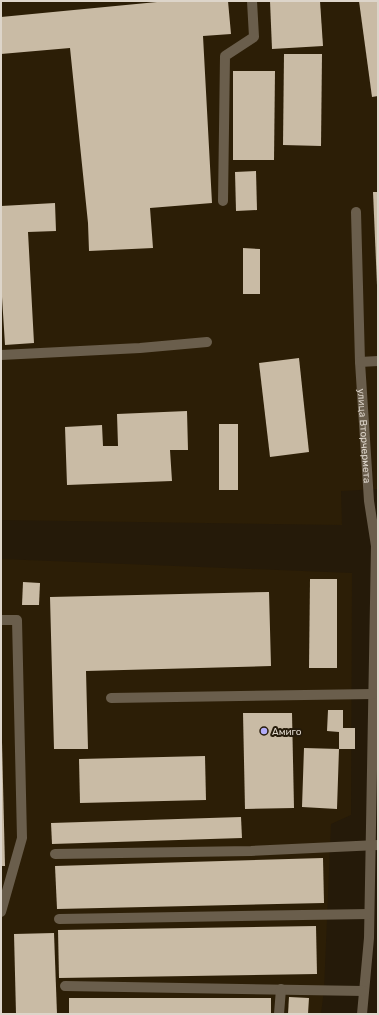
<svg xmlns="http://www.w3.org/2000/svg" width="379" height="1015" font-family="Rubik,sans-serif">
<style>
.built{fill:#2c1e06}
.building{fill:#c9bba5}
.lines{fill:none;stroke-linecap:round;stroke-linejoin:round}
.minor{stroke:#6a5e4c;stroke-width:10}
.poi-dot{fill:#b3adf9;stroke:#251a09;stroke-width:1.5}
.labels{text-anchor:middle;stroke-width:4;stroke-linejoin:round;paint-order:stroke}
.street-label{font-size:10px;fill:#ddd5ca;stroke:#251a09}
.poi-label{font-size:10px;fill:#ddd5ca;stroke:#251a09;text-anchor:start}
</style>
<rect width="100%" height="100%" fill="#251a09"/>
<!-- built -->
<g class="built">
<path d="M 1,1 L 378,1 L 378,489 L 341,491 L 342,525 L 1,520 Z"/>
<path d="M 1,559 L 352,573 L 351,815 L 331,824 L 324,990 L 321,1014 L 1,1014 Z"/>
</g>
<!-- building -->
<g class="building">
<path d="M 157,1 L 228,1 L 231,34 L 203,36 L 212,203 L 150,208 L 153,248 L 89,251 L 88,223 L 70,48 L 1,54 L 1,17 L 157,2 Z"/>
<path d="M 270,1 L 320,1 L 323,46 L 272,49 Z"/>
<path d="M 359,1 L 378,1 L 378,96 L 372,97 Z"/>
<path d="M 284,54 L 322,54 L 321,146 L 283,145 Z"/>
<path d="M 233,71 L 275,71 L 274,160 L 233,160 Z"/>
<path d="M 256,171 L 257,210 L 236,211 L 235,172 Z"/>
<path d="M 373,192 L 378,192 L 378,285 L 377,285 Z"/>
<path d="M 55,203 L 56,231 L 28,232 L 34,343 L 5,345 L 1,281 L 1,206 Z"/>
<path d="M 243,248 L 260,249 L 260,294 L 243,294 Z"/>
<path d="M 299,358 L 309,452 L 270,457 L 259,363 Z"/>
<path d="M 187,411 L 188,450 L 170,450 L 172,481 L 67,485 L 65,427 L 102,425 L 103,446 L 118,446 L 117,414 Z"/>
<rect x="219" y="424" width="19" height="66"/>
<path d="M 310,579 L 337,579 L 337,668 L 309,668 Z"/>
<path d="M 23,582 L 40,583 L 39,605 L 22,605 Z"/>
<path d="M 269,592 L 271,666 L 86,671 L 88,749 L 54,749 L 50,597 Z"/>
<path d="M 328,710 L 343,710 L 343,728 L 355,728 L 355,749 L 339,749 L 337,809 L 302,807 L 304,748 L 339,749 L 339,732 L 327,731 Z"/>
<path d="M 243,713 L 292,713 L 294,808 L 245,809 Z"/>
<path d="M 1,742 L 2,742 L 5,866 L 1,866 Z"/>
<path d="M 205,756 L 206,800 L 80,803 L 79,759 Z"/>
<path d="M 241,817 L 242,838 L 52,844 L 51,823 Z"/>
<path d="M 323,858 L 324,903 L 57,909 L 55,866 Z"/>
<path d="M 316,926 L 317,974 L 59,978 L 58,930 Z"/>
<path d="M 54,933 L 57,1014 L 16,1014 L 14,934 Z"/>
<path d="M 289,997 L 309,998 L 308,1014 L 288,1014 Z"/>
<rect x="69" y="998" width="202" height="16"/>
</g>
<g class="lines">
<!-- minor -->
<g class="minor">
<path d="M 223,201 L 225,56 L 254,37 L 252,1"/>
<path id="s1" d="M 356,212 L 360,362 L 369,501 L 376,546 L 369,938 L 362,1014"/>
<path d="M 1,355 L 140,348 L 207,342"/>
<path d="M 360,362 L 378,361"/>
<path d="M 1,620 L 17,620 L 22,838 L 1,912"/>
<path d="M 111,698 L 373,694"/>
<path d="M 55,854 L 251,851 L 378,845"/>
<path d="M 59,919 L 369,914"/>
<path d="M 65,986 L 364,991"/>
<path d="M 279,1014 L 281,989"/>
</g>
</g>
<!-- markers -->
<circle class="poi-dot" cx="264" cy="731" r="4"/>
<g class="labels">
<!-- street labels -->
<g class="street-label">
<text dy="4" stroke="none"><textPath href="#s1" startOffset="224">улица Вторчермета</textPath></text>
</g>
<!-- poi labels -->
<g class="poi-label">
<text x="272" y="735">Амиго</text>
</g>
</g>
<!-- border -->
<rect width="379" height="1015" fill="none" stroke="#ddd5ca" stroke-width="4"/>
</svg>
